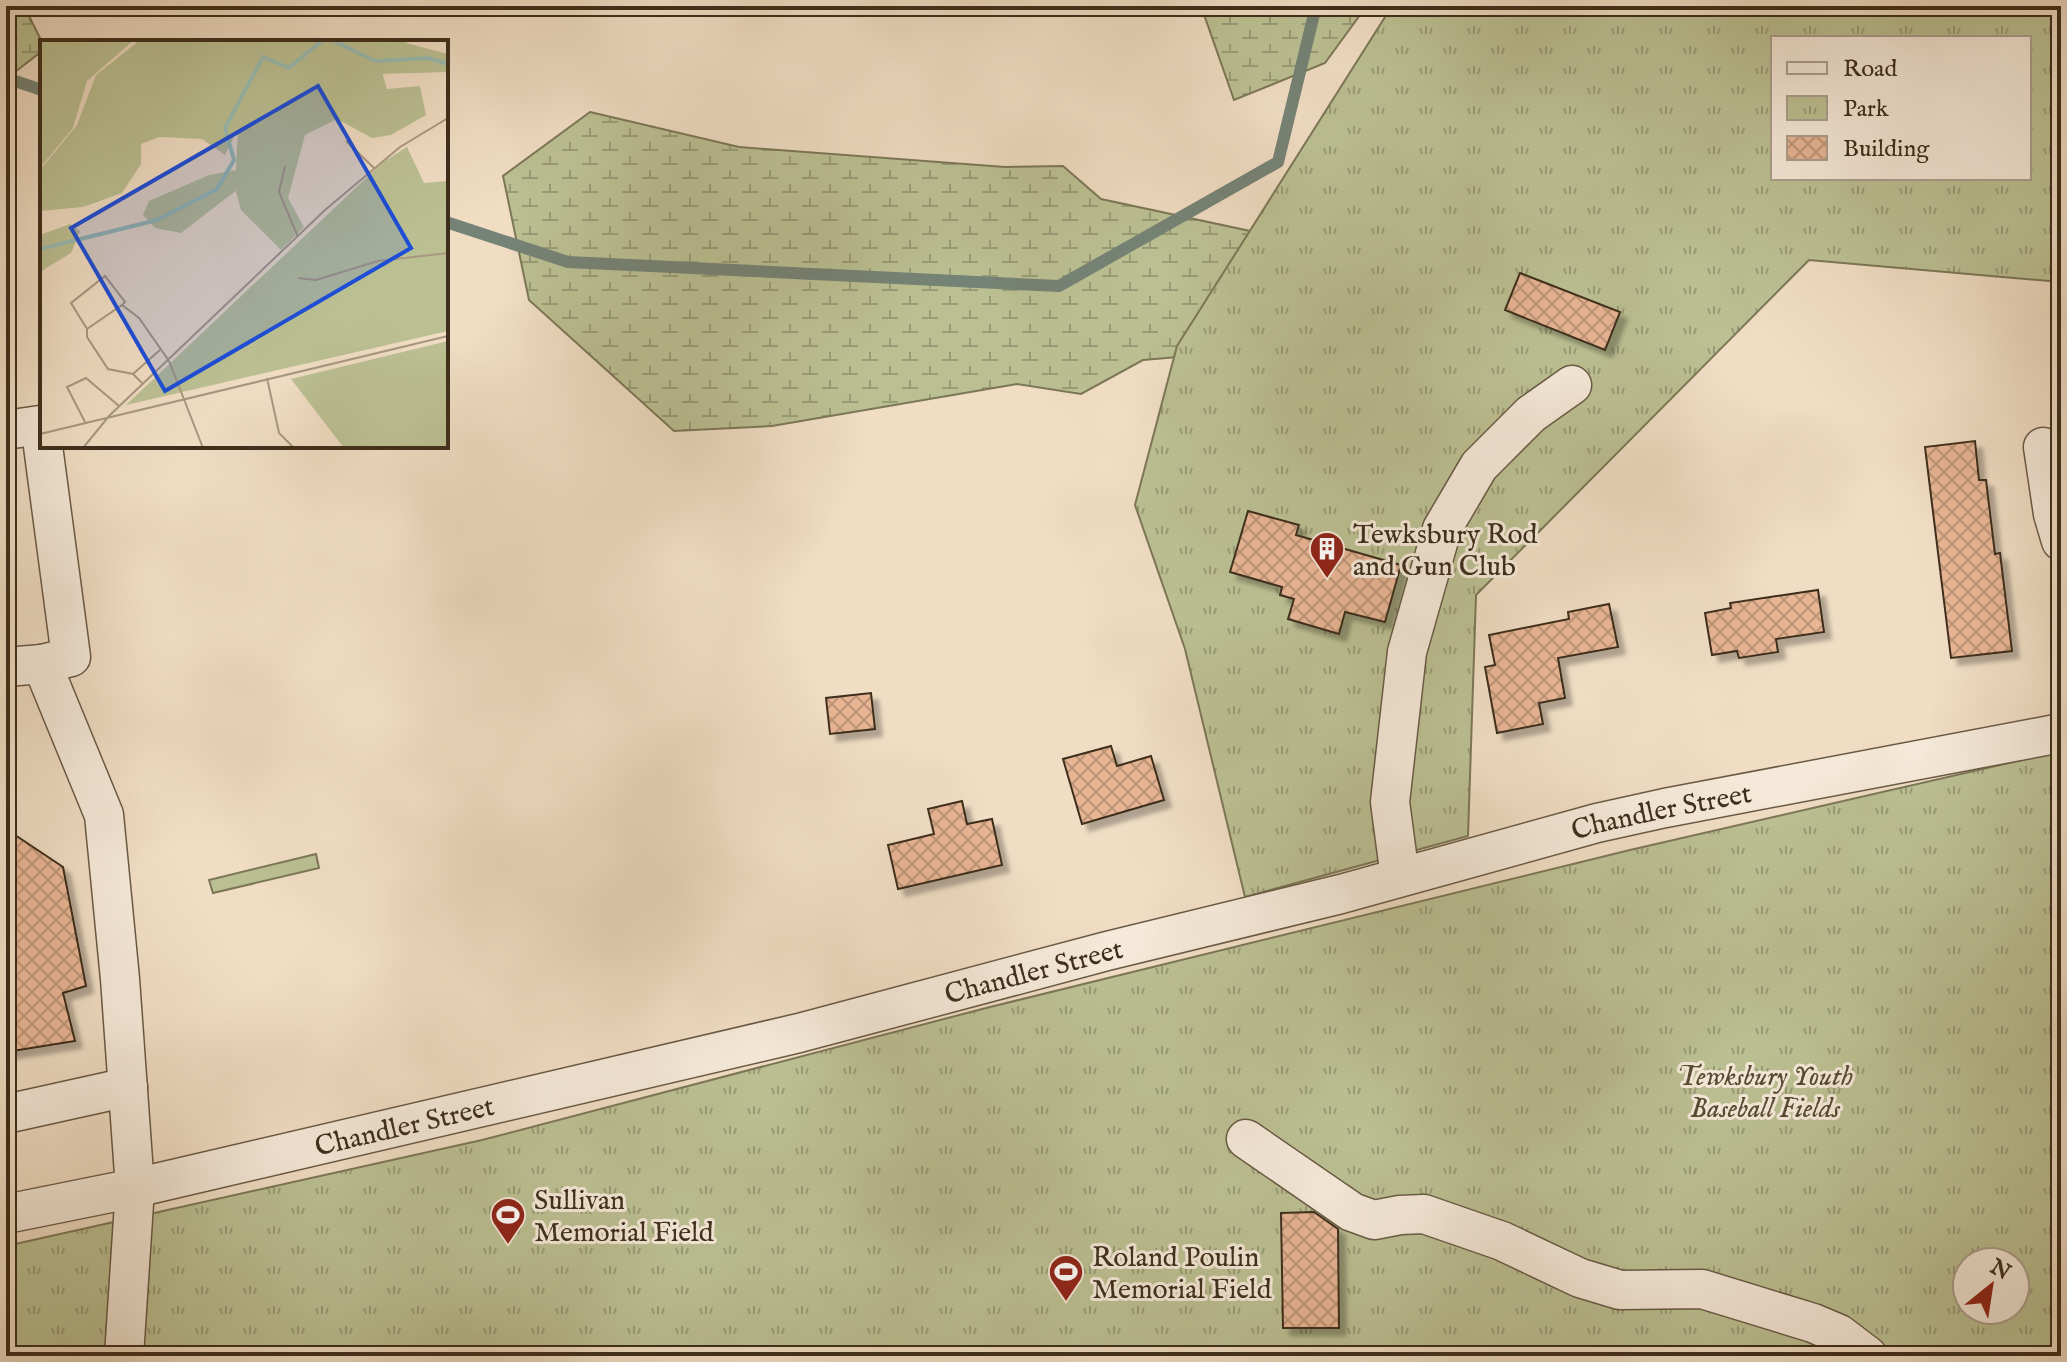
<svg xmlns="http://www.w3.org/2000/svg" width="2067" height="1362" font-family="'IM FELL English',serif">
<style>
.green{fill:#bbc093;stroke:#7c7757;stroke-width:2}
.wetland{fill:url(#wetland-marsh);stroke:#7c7757;stroke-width:2}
.park{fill:url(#park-tufts);stroke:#7c7757;stroke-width:2;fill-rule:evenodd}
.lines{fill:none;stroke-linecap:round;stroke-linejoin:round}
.stream{stroke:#758376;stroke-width:12}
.building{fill:url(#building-cross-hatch);stroke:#3d2e1b;stroke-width:2;filter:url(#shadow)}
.minor-casing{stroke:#6a5a45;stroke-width:41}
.minor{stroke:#f5e9d9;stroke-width:38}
.labels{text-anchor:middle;stroke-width:6;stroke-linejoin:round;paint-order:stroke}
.poi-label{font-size:28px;fill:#3d2e1b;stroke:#f5e9d9;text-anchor:start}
.street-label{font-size:28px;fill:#3d2e1b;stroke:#f5e9d9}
.park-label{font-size:28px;font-style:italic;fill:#564b33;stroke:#f5e9d9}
.inset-river{fill:none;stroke:#9abcb2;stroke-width:4}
.inset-road{fill:none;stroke:#a89780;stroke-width:2}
.view{fill:#1d4ed8;fill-opacity:0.15;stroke:#1d4ed8;stroke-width:4}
.inset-edge{fill:none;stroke:#3d2e1b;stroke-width:4}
</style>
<defs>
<pattern id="wetland-marsh" width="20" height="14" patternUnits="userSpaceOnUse" patternTransform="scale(2)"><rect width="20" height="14" fill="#bbc093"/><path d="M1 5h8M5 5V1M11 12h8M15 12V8" fill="none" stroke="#999c77"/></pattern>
<pattern id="park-tufts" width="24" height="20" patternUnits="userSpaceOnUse" patternTransform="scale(2)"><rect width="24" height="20" fill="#bbc093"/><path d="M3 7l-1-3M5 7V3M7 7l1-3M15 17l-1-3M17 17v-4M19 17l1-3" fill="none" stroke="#999c77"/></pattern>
<pattern id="building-cross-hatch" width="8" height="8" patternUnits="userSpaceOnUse" patternTransform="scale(2)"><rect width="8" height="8" fill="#e8b594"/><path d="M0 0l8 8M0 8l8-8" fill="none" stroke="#bd9478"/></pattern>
<filter id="shadow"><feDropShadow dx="7" dy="7" stdDeviation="2" flood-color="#0004"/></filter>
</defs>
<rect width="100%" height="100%" fill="#f0ddc4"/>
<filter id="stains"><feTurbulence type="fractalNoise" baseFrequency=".0025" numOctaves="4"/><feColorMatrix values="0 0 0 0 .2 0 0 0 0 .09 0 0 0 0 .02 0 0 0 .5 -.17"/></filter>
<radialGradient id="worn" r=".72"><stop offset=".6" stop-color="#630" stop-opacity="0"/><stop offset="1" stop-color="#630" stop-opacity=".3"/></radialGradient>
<!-- green -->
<path class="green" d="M 316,854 L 319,868 L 213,893 L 209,880 Z"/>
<!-- wetland -->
<g class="wetland">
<path d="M 6,6 L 24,6 L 42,42 L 42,51 L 6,79 Z"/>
<path d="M 1201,6 L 1369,6 L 1363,11 L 1325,63 L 1234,100 Z"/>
<path d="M 590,112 L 739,147 L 1005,167 L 1063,166 L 1101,199 L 1250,231 L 1307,346 L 1143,360 L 1081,394 L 1017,384 L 772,426 L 674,431 L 529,300 L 503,176 Z"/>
</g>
<!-- park -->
<g class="park">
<path d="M 1392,6 L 2061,6 L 2061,282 L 1809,260 L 1476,595 L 1468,836 L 1245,897 L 1185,649 L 1135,505 L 1177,346 ZM 1773,38 L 2029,38 L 2029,178 L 1773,178 Z"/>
<path d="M 2061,751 L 2061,1356 L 6,1356 L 6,1246 L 482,1140 L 986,1008 L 1630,850 ZM 1967,1262 L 2015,1262 L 2015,1310 L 1967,1310 Z"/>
</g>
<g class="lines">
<!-- stream -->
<g class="stream">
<path d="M 6,78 L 42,90"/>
<path d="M 446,222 L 568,262 L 1059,286 L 1278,162 L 1316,6"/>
</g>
</g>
<!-- building -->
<g class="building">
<path d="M 1520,273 L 1620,312 L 1605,350 L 1505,310 Z"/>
<path d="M 1975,441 L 1979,480 L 1986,480 L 1995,554 L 2000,553 L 2012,651 L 1951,658 L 1925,447 Z"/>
<path d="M 1248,511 L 1299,525 L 1296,535 L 1401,565 L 1385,622 L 1345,612 L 1339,634 L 1288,619 L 1294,599 L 1280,595 L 1282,587 L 1230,572 Z"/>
<path d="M 1818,590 L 1824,632 L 1776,639 L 1778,652 L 1739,658 L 1737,651 L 1712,655 L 1705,613 L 1731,608 L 1730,603 Z"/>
<path d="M 1609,604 L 1618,647 L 1558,658 L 1565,698 L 1539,703 L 1543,724 L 1497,733 L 1485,667 L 1495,665 L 1489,635 L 1569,619 L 1568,612 Z"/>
<path d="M 871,693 L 875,729 L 830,734 L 826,698 Z"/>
<path d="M 1111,746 L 1117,766 L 1151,756 L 1164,800 L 1082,824 L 1063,759 Z"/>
<path d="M 962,801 L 967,824 L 992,819 L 1002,865 L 898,889 L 888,845 L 934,834 L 928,809 Z"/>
<path d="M 6,829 L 63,867 L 86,986 L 63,993 L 75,1041 L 6,1052 Z"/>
<path d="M 1314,1212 L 1338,1229 L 1339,1328 L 1283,1328 L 1281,1213 Z"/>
</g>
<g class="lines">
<defs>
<g id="minor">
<path d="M 6,430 L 40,425 L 42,439"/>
<path d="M 2043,447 L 2053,514 L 2061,541"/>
<path d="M 42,664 L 71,657 L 43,446"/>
<path d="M 6,667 L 42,664 L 104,815 L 120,979 L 135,1188 L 124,1356"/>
<path d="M 1400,877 L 1390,802 L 1407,652 L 1442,529 L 1479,466 L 1531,414 L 1572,385"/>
<path d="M 6,1114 L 128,1087"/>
<path d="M 1246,1139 L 1352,1212 L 1374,1220 L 1400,1215 L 1424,1214 L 1502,1241 L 1580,1278 L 1620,1290 L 1702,1289 L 1813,1323 L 1839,1334 L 1868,1356"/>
<path id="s1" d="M 6,1214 L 135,1188 L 799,1033 L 1107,951 L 1341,894 L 1597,823 L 1665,808 L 2061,733"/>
</g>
</defs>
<!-- minor casing -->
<use href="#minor" class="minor-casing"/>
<!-- minor -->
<use href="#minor" class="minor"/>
</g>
<!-- icons -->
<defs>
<symbol id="building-pin" viewBox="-11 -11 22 30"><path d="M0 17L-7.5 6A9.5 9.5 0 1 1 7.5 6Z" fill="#8f2418" stroke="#f5e9d9"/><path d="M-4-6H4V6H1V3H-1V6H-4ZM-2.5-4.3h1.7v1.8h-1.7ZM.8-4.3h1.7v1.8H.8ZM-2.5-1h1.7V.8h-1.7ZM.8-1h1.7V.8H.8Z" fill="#fff"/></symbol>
<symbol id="stadium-pin" viewBox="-11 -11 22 30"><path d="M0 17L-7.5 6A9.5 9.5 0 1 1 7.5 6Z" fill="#8f2418" stroke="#f5e9d9"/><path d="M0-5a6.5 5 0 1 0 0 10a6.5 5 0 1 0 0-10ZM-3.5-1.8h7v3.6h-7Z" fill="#fff"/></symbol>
</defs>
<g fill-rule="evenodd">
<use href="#building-pin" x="1307" y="529" width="40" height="54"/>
<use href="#stadium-pin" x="488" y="1195" width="40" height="54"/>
<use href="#stadium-pin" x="1046" y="1252" width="40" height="54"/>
</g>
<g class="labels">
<!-- poi labels -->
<g class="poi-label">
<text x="1353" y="543">Tewksbury Rod<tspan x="1353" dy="32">and Gun Club</tspan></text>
<text x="534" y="1209">Sullivan<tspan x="534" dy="32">Memorial Field</tspan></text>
<text x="1092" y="1266">Roland Poulin<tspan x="1092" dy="32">Memorial Field</tspan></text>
</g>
<!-- street labels -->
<g class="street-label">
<text dy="10" stroke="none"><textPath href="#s1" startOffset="1704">Chandler Street</textPath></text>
<text dy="10" stroke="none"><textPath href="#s1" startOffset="1056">Chandler Street</textPath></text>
<text dy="10" stroke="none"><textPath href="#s1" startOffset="408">Chandler Street</textPath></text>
</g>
<!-- park labels -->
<g class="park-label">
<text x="1765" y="1085">Tewksbury Youth<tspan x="1765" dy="32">Baseball Fields</tspan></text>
</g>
</g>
<!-- overview -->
<g transform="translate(40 40)">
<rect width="408" height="408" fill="#f0ddc4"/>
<path d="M 0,0 L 94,0 L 47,41 L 33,88 L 0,128 Z" fill="#bbc093"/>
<path d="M 100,0 L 355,0 L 408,14 L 408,32 L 339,34 L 213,58 L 185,115 L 162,99 L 119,97 L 101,104 L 101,124 L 82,153 L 43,167 L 0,171 L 0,130 L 37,85 L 56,35 ZM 196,130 L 211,139 L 141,193 L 115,188 L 103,175 L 109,161 L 169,135 ZM 30,184 L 40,191 L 31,213 L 0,232 L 0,195 Z" fill="#bbc093"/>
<path d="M 210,0 L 366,0 L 370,21 L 341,29 L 347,49 L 380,46 L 386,75 L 351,95 L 332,98 L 297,79 L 265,95 L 248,158 L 264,187 L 241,210 L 201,170 L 195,148 L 198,88 L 210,64 L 145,80 L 133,47 ZM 367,107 L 384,143 L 408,141 L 408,291 L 86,365 L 342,123 ZM 408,301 L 408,408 L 304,408 L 251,339 Z" fill="#bbc093"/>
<path class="inset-river" d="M 292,0 L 335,21 L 388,18 L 408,24M 0,209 L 117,180 L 177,149 L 194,120 L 185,88 L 223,17 L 249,28 L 283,0"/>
<path class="inset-road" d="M 306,101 L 334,128M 245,126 L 239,152 L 258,197M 258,238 L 276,240 L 338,221 L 408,213M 47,289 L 31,263 L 65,236 L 85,262 L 82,265M 93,334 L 121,309M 227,338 L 239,393 L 254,408M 103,344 L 93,334 L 68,329 L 47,297 L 47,289 L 82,265 L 99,278 L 129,321 L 163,408M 45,382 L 27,347 L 46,338 L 79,366M 0,394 L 408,296M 43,408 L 69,376 L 285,170 L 360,107 L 408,78"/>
<path class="view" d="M 278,46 L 371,208 L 125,351 L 31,188 Z"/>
<rect width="408" height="408" class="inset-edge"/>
</g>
<!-- margin -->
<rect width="2067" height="1362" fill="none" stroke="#f0ddc4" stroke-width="32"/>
<rect x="8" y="8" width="2051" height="1346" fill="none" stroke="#3d2e1b" stroke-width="4"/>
<rect x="16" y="16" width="2035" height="1330" fill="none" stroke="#3d2e1b" stroke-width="2"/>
<!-- legend -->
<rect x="1771" y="36" width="260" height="144" fill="#f5e9d9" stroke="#ab9e8d" stroke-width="2"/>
<rect x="1787" y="62" width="40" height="12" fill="#f5e9d9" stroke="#ab9e8d" stroke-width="2"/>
<text x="1843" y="76" font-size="24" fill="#3d2e1b">Road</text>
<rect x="1787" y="96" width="40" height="24" fill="url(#park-tufts)" stroke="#ab9e8d" stroke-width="2"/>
<text x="1843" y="116" font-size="24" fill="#3d2e1b">Park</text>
<rect x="1787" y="136" width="40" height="24" fill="url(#building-cross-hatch)" stroke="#ab9e8d" stroke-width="2"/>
<text x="1843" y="156" font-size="24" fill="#3d2e1b">Building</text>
<!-- north arrow -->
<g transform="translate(1991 1286) rotate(30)"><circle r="38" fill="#f5e9d9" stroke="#ab9e8d" stroke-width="2"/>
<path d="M0-6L14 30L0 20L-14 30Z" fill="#8f2418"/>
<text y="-12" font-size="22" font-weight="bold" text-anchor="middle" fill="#3d2e1b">N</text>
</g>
<rect width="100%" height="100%" filter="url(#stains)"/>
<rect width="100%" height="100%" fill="url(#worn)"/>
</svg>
